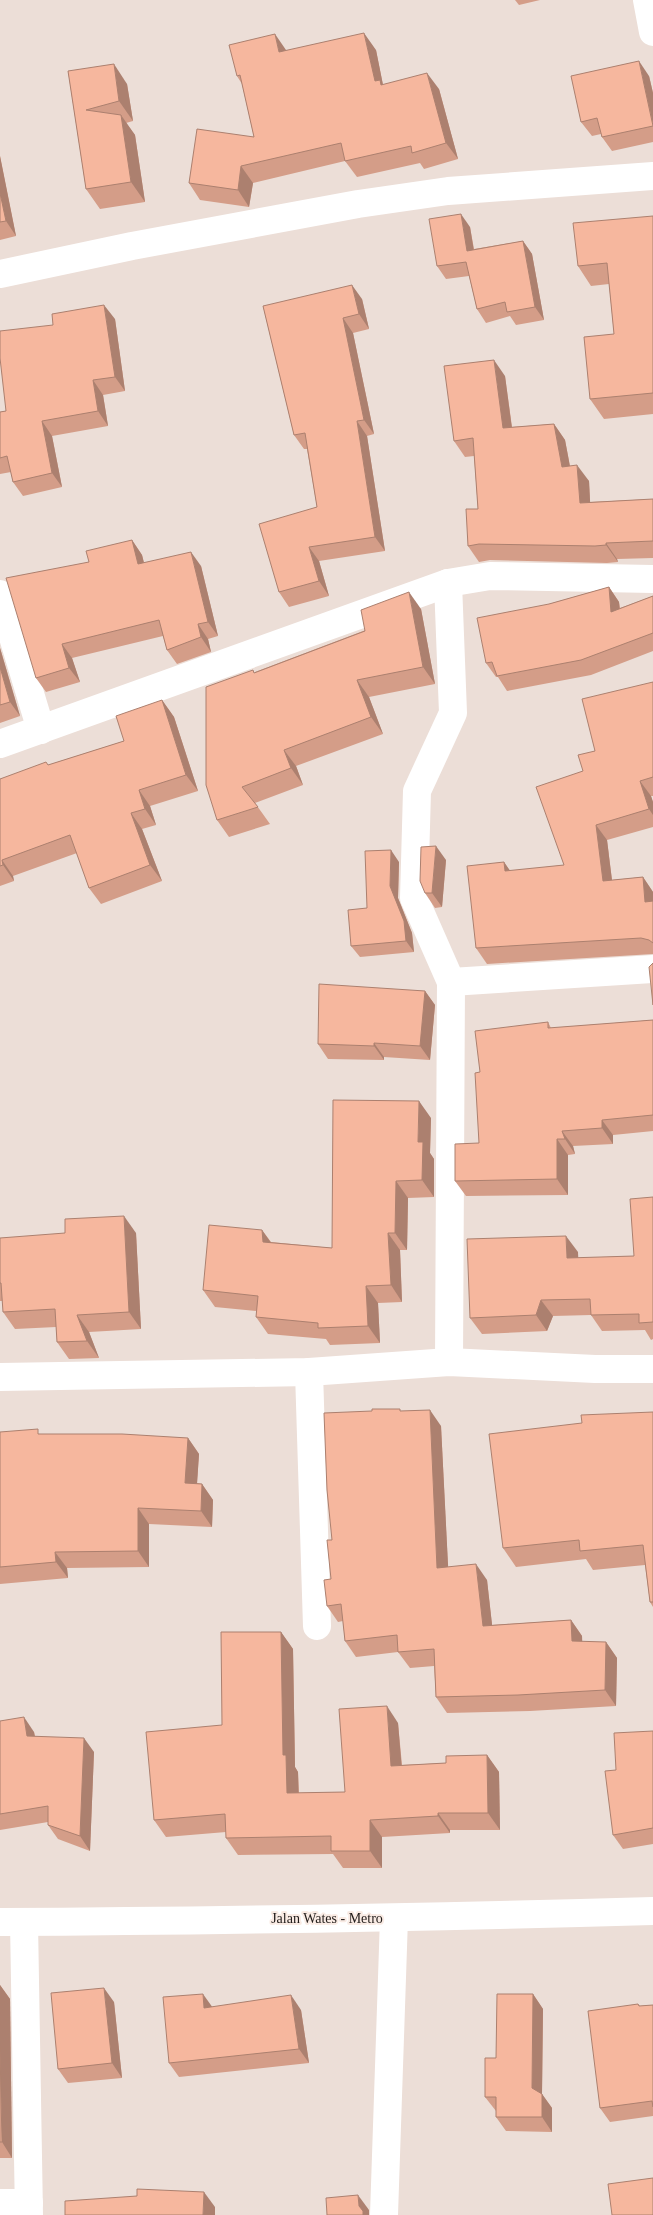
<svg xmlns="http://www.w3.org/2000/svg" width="653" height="2215" font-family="Georgia,serif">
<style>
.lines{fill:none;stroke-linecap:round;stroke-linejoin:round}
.street{stroke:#fff;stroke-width:28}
.primary{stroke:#fff;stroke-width:28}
.wall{fill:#d49d88}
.shaded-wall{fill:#ac806f}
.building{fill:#f6b79e;stroke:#ac806f}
.labels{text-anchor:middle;stroke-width:4;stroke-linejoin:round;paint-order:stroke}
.street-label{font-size:14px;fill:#201b19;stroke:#f9ebe4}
</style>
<rect width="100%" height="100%" fill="#ecded7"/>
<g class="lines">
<!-- street -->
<g class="street">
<path d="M 647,0 L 653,32"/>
<path d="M 0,274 L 132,246 L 358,204 L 448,191 L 653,176"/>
<path d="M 448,583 L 453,713 L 417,791 L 414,898 L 451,982 L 449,1362"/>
<path d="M 0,594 L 41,730"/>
<path d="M 0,744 L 448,583 L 490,576 L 653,579"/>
<path d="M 451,982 L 653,969"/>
<path d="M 309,1372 L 317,1626"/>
<path d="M 0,1377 L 309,1372 L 449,1362 L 595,1369 L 653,1369"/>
<path d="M 24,1922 L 29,2215"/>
<path d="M 0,2203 L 29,2203"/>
<path d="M 384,2215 L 394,1918"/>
</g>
<!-- primary -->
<path class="primary" d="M 0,1922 C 218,1921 435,1917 653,1911"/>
</g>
<!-- wall -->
<g class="wall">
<path d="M 515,0 L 540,0 L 519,5 Z"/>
<path d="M 287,50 L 376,50 L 383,85 L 439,89 L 458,159 L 424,169 L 420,163 L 357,177 L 345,161 L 253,183 L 249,207 L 200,200 L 189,183 L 254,137 L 242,84 L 237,76 Z"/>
<path d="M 68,71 L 127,84 L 133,121 L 126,123 L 135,135 L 145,202 L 100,209 L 86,189 Z"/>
<path d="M 649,76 L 653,93 L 653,142 L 612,151 L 602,137 L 601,134 L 592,136 L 581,122 Z"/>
<path d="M 0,156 L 16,236 L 0,240 Z"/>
<path d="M 653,216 L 653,414 L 604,419 L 590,399 L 614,334 L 609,284 L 591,286 L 578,266 Z"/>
<path d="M 470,227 L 474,249 L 523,241 L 532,254 L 544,320 L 516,325 L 510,316 L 486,323 L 477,309 L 469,276 L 446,279 L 437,266 Z"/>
<path d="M 362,299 L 369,329 L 353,333 L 374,434 L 367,436 L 385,551 L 319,561 L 329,596 L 289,607 L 279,592 L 317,507 L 307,449 L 304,449 L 294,435 L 263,306 Z"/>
<path d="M 115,319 L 125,391 L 103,395 L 108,426 L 52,436 L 62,487 L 23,496 L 13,482 L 11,472 L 0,474 L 0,412 L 6,411 Z"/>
<path d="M 505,376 L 512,427 L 554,424 L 565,440 L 570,466 L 589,481 L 590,502 L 653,499 L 653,558 L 617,559 L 618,562 L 607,563 L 490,560 L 479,562 L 468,546 L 478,509 L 474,456 L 465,457 L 454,441 Z"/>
<path d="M 132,540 L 142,555 L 144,563 L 201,566 L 218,636 L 208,639 L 211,652 L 177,664 L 167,650 L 163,636 L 72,658 L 80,682 L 46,692 L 36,678 L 89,562 Z"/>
<path d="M 609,587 L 619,602 L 620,608 L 653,596 L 653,651 L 591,675 L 507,691 L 498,677 L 496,677 L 486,663 L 549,604 Z"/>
<path d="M 421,609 L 435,684 L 369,697 L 383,734 L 296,766 L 303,785 L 255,803 L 270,824 L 229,837 L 217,820 L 255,672 Z"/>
<path d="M 0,648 L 20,716 L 0,723 Z"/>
<path d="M 653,682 L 653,796 L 651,796 L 653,802 L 653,827 L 607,840 L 612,880 L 643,877 L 653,892 L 653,954 L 487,964 L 476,948 L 504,862 L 510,871 L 564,865 L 583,771 L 595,751 Z"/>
<path d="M 162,700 L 174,717 L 198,791 L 150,806 L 156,825 L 142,829 L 162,881 L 101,904 L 89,888 L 77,853 L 13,876 L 14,881 L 0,886 L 0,779 L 48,765 L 124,741 Z"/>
<path d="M 446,860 L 442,907 L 435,908 L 425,893 Z"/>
<path d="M 399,862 L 398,898 L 412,933 L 414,952 L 360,957 L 351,946 L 367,908 Z"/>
<path d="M 425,991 L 435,1005 L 430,1060 L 384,1057 L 384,1060 L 328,1059 L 318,1044 Z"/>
<path d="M 653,1020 L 653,1131 L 613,1135 L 613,1144 L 573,1146 L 575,1154 L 568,1155 L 568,1195 L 466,1196 L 455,1181 L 479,1143 L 480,1072 L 548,1022 L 551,1028 Z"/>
<path d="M 431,1118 L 430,1153 L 434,1159 L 434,1197 L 408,1198 L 407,1250 L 400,1250 L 402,1302 L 378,1303 L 380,1343 L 330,1345 L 326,1339 L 268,1334 L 256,1317 L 257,1311 L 215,1307 L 203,1290 L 262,1230 L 271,1242 L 332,1248 Z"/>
<path d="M 653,1197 L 653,1339 L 651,1340 L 645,1330 L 602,1331 L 591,1315 L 553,1316 L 547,1331 L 482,1334 L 470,1318 L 578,1252 L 578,1258 L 634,1256 Z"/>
<path d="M 136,1233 L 141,1329 L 89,1332 L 99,1358 L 69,1359 L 57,1342 L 56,1327 L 15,1329 L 3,1312 L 3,1301 L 0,1301 L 0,1238 Z"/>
<path d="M 402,1411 L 441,1426 L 448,1567 L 487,1580 L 492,1625 L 571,1620 L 582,1636 L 582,1642 L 606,1642 L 617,1658 L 616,1706 L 530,1711 L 447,1713 L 436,1697 L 434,1666 L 410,1668 L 398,1652 L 356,1657 L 345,1641 L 343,1621 L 338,1622 L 327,1606 L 331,1579 L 332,1540 Z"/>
<path d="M 653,1412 L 653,1607 L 650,1602 L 645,1565 L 593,1570 L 586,1559 L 516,1567 L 503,1548 L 582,1423 Z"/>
<path d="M 0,1432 L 41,1434 L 188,1438 L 199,1454 L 197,1483 L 202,1484 L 213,1500 L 212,1527 L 149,1524 L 149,1567 L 67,1568 L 68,1578 L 0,1584 Z"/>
<path d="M 281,1632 L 293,1649 L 295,1767 L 298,1772 L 299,1793 L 345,1792 L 398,1723 L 402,1765 L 446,1763 L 487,1755 L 499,1772 L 500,1830 L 450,1830 L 450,1833 L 382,1837 L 382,1868 L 343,1868 L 333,1854 L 238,1855 L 226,1838 L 226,1832 L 166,1837 L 154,1820 L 222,1725 Z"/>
<path d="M 0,1721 L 34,1732 L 35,1736 L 94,1752 L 90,1851 L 58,1839 L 48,1825 L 48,1822 L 0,1830 Z"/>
<path d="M 653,1731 L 653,1844 L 623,1849 L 613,1835 L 616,1770 Z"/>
<path d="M 0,1985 L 10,1999 L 12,2158 L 0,2158 Z"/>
<path d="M 533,1994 L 543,2009 L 542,2094 L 552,2108 L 552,2132 L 506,2131 L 496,2117 L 496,2111 L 485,2097 L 496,2058 Z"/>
<path d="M 114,2002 L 122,2078 L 68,2083 L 58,2069 Z"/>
<path d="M 638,2004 L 640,2006 L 653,2005 L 653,2116 L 610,2122 L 600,2108 Z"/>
<path d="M 301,2010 L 309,2063 L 179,2077 L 169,2063 Z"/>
</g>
<!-- shaded-wall -->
<g class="shaded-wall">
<path d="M 364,33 L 376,50 L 383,85 L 391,96 L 375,81 Z"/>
<path d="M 275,34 L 286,50 L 291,68 L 279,52 Z"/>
<path d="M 639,61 L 649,76 L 653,93 L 653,124 Z"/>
<path d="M 114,64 L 127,84 L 133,121 L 119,101 Z"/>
<path d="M 427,73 L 439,89 L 458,159 L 446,143 Z"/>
<path d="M 121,115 L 135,135 L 145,202 L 131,182 Z"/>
<path d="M 0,156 L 16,236 L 6,221 L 0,193 Z"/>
<path d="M 241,166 L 253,183 L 249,207 L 238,190 Z"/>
<path d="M 461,214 L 470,227 L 476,264 L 467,251 Z"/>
<path d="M 523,241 L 532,254 L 544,320 L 535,307 Z"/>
<path d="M 352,285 L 362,299 L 369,329 L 359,314 Z"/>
<path d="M 104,305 L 115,319 L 125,391 L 115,377 Z"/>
<path d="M 343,318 L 353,333 L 374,434 L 364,420 Z"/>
<path d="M 494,360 L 505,376 L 514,444 L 503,428 Z"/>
<path d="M 93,380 L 103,395 L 108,426 L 98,411 Z"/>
<path d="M 42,421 L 52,436 L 62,487 L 52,473 Z"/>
<path d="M 357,421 L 367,436 L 385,551 L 375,537 Z"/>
<path d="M 554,424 L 565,440 L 573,483 L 562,467 Z"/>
<path d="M 577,465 L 589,481 L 591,519 L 580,503 Z"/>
<path d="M 132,540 L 142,555 L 148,579 L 138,564 Z"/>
<path d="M 606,543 L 617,559 L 618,562 L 606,545 Z"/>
<path d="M 309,547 L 319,561 L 329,596 L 319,581 Z"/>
<path d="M 191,552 L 201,566 L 218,636 L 208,622 Z"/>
<path d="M 609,587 L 619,602 L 621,626 L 611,612 Z"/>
<path d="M 409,592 L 421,609 L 435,684 L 423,667 Z"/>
<path d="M 198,624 L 208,639 L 211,652 L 201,637 Z"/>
<path d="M 62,644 L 72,658 L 80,682 L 69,668 Z"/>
<path d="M 0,648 L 20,716 L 10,702 L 0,667 Z"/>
<path d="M 357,680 L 369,697 L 383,734 L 371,717 Z"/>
<path d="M 162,700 L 174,717 L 198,791 L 186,775 Z"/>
<path d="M 284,750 L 296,766 L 303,785 L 291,768 Z"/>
<path d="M 640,781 L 651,796 L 653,802 L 653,815 L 649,809 Z"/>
<path d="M 139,790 L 150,806 L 156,825 L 145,809 Z"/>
<path d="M 131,813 L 142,829 L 162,881 L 150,865 Z"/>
<path d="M 596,825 L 607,840 L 614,897 L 603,881 Z"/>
<path d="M 436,846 L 446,860 L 442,907 L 432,893 Z"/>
<path d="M 391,850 L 399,862 L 398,898 L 412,933 L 414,952 L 406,941 L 390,886 Z"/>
<path d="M 2,860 L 13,876 L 14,881 L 3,865 Z"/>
<path d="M 504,862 L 515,878 L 505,871 Z"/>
<path d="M 643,877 L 653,892 L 653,914 L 645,902 Z"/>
<path d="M 425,991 L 435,1005 L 430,1060 L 420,1046 Z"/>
<path d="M 374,1043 L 384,1057 L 384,1060 L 374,1046 Z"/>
<path d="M 419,1101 L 431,1118 L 430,1153 L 434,1159 L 434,1197 L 422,1180 L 418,1142 Z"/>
<path d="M 602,1120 L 613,1135 L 613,1144 L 602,1128 Z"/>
<path d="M 562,1131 L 573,1146 L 575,1154 L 565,1139 Z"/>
<path d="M 557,1139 L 568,1155 L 568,1195 L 557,1179 Z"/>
<path d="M 396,1181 L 408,1198 L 407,1250 L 395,1233 Z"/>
<path d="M 124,1216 L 136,1233 L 141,1329 L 129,1312 Z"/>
<path d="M 262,1230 L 274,1247 L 263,1242 Z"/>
<path d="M 388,1233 L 400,1250 L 402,1302 L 391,1285 Z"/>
<path d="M 566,1236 L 578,1252 L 579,1275 L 567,1258 Z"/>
<path d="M 366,1286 L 378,1303 L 380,1343 L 368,1326 Z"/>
<path d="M 541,1300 L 553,1316 L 547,1331 L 536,1315 Z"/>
<path d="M 77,1315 L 89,1332 L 99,1358 L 87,1341 Z"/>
<path d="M 430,1410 L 441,1426 L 449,1584 L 437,1568 Z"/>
<path d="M 188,1438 L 199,1454 L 196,1499 L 185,1483 Z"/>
<path d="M 202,1484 L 213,1500 L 212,1527 L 201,1511 Z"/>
<path d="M 138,1508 L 149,1524 L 149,1567 L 138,1551 Z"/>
<path d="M 55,1552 L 67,1568 L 68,1578 L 56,1562 Z"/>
<path d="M 476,1564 L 487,1580 L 494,1642 L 483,1626 Z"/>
<path d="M 571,1620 L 582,1636 L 583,1657 L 572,1641 Z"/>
<path d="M 281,1632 L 293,1649 L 295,1767 L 298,1772 L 299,1810 L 287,1793 L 283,1755 Z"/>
<path d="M 606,1642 L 617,1658 L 616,1706 L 605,1690 Z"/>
<path d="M 387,1706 L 398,1723 L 403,1783 L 391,1766 Z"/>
<path d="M 24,1717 L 34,1732 L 37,1750 L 27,1736 Z"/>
<path d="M 84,1738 L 94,1752 L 90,1851 L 80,1836 Z"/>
<path d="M 487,1755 L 499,1772 L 500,1830 L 488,1813 Z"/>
<path d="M 438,1813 L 450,1830 L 450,1833 L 438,1816 Z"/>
<path d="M 370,1820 L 382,1837 L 382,1868 L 370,1851 Z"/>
<path d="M 0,1985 L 10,1999 L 12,2158 L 2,2142 L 0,2050 Z"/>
<path d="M 104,1988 L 114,2002 L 122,2078 L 112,2063 Z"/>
<path d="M 203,1994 L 213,2008 L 204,2008 Z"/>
<path d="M 533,1994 L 543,2009 L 542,2094 L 552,2108 L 552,2132 L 542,2117 L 532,2088 Z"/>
<path d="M 291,1995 L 301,2010 L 309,2063 L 299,2049 Z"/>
<path d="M 204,2192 L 215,2207 L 215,2215 L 203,2215 Z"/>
<path d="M 358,2195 L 369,2210 L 369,2215 L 363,2215 L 359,2206 Z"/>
</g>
<!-- building -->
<g class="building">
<path d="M 364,33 L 375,81 L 380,80 L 381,85 L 427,73 L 446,143 L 412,153 L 411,146 L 345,161 L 341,143 L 241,166 L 238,190 L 189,183 L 197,129 L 254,137 L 240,75 L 237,76 L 229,45 L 275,34 L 279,52 Z"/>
<path d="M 639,61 L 653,126 L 602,137 L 597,118 L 581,122 L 571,76 Z"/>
<path d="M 114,64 L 119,101 L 86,110 L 121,115 L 131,182 L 86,189 L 68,71 Z"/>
<path d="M 0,193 L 6,221 L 0,222 Z"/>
<path d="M 461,214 L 467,251 L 523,241 L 535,307 L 507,312 L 505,302 L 477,309 L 466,262 L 437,266 L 429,219 Z"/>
<path d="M 653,216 L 653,393 L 590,399 L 584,337 L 614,334 L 607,263 L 578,266 L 573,223 Z"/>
<path d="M 352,285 L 359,314 L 343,318 L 364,420 L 357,421 L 375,537 L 309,547 L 319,581 L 279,592 L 259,524 L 317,507 L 305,433 L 294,435 L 263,306 Z"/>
<path d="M 104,305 L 115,377 L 93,380 L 98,411 L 42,421 L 52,473 L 13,482 L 7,456 L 0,458 L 0,412 L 6,411 L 0,358 L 0,331 L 53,325 L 52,314 Z"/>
<path d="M 494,360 L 503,428 L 554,424 L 562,467 L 577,465 L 580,503 L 653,499 L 653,541 L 606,543 L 606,545 L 595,546 L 479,544 L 468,546 L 466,509 L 478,509 L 473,438 L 454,441 L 444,366 Z"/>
<path d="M 132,540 L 138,564 L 191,552 L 208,622 L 198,624 L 201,637 L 167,650 L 159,620 L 62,644 L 69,668 L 36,678 L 6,578 L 89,562 L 86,551 Z"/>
<path d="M 609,587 L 611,612 L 653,596 L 653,633 L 581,660 L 497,676 L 492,662 L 486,663 L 477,618 L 549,604 Z"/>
<path d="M 409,592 L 423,667 L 357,680 L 371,717 L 284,750 L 291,768 L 242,787 L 258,807 L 217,820 L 206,785 L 206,687 L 253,670 L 254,673 L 365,631 L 361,610 Z"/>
<path d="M 0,667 L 10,702 L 0,705 Z"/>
<path d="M 653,682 L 653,777 L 640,781 L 649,809 L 596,825 L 603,881 L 643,877 L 645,902 L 653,901 L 653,943 L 649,940 L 641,938 L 476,948 L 467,866 L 504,862 L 505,871 L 564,865 L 536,787 L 583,771 L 578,755 L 595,751 L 582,699 Z"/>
<path d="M 162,700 L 186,775 L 139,790 L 145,809 L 131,813 L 150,865 L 89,888 L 70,835 L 2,860 L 3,865 L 0,866 L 0,779 L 46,762 L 48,765 L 124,741 L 116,716 Z"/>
<path d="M 436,846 L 432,893 L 425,893 L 420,881 L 421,847 Z"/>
<path d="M 391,850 L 390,886 L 404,921 L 406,941 L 351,946 L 348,910 L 367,908 L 365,851 Z"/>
<path d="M 653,963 L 653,1005 L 649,967 Z"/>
<path d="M 319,984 L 425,991 L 420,1046 L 374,1043 L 374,1046 L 318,1044 Z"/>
<path d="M 653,1020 L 653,1115 L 602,1120 L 602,1128 L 562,1131 L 565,1139 L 557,1139 L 557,1179 L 455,1181 L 455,1144 L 479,1143 L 475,1073 L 480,1072 L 475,1031 L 548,1022 L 548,1028 Z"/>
<path d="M 333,1100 L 419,1101 L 418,1142 L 423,1142 L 422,1180 L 396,1181 L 395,1233 L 388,1233 L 391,1285 L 366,1286 L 368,1326 L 318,1328 L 318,1323 L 256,1317 L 258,1296 L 203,1290 L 209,1225 L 262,1230 L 263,1242 L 332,1248 Z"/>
<path d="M 653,1197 L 653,1322 L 639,1323 L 639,1314 L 591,1315 L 590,1299 L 541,1300 L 536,1315 L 470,1318 L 467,1239 L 566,1236 L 567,1258 L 634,1256 L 630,1199 Z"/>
<path d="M 124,1216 L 129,1312 L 77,1315 L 87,1341 L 57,1342 L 55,1309 L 3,1312 L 1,1283 L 0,1283 L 0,1238 L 65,1233 L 65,1219 Z"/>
<path d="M 372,1409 L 400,1409 L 400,1411 L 430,1410 L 437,1568 L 476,1564 L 483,1626 L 571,1620 L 572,1641 L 606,1642 L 605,1690 L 518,1695 L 436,1697 L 434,1649 L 398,1652 L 397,1635 L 345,1641 L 341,1604 L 327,1606 L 324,1580 L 331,1579 L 327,1540 L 332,1540 L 327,1490 L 324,1413 L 372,1411 Z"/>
<path d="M 653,1412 L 653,1602 L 650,1602 L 643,1545 L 580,1551 L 579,1540 L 503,1548 L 489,1434 L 582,1423 L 581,1415 Z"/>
<path d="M 38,1429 L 38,1434 L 122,1434 L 188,1438 L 185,1483 L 202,1484 L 201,1511 L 138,1508 L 138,1551 L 55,1552 L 56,1562 L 0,1567 L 0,1432 Z"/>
<path d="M 221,1632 L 281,1632 L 283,1755 L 286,1755 L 287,1793 L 345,1792 L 339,1709 L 387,1706 L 391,1766 L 446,1763 L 446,1756 L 487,1755 L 488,1813 L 438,1813 L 438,1816 L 370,1820 L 370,1851 L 331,1851 L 331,1836 L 226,1838 L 225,1814 L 154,1820 L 146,1732 L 222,1725 Z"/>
<path d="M 24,1717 L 27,1736 L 84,1738 L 80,1836 L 48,1825 L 48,1806 L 0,1814 L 0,1721 Z"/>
<path d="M 653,1731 L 653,1828 L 613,1835 L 605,1771 L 616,1770 L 614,1733 Z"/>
<path d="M 104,1988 L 112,2063 L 58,2069 L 51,1993 Z"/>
<path d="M 203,1994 L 204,2008 L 291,1995 L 299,2049 L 169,2063 L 163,1997 Z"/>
<path d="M 497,1994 L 533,1994 L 532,2088 L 542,2094 L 542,2117 L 496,2117 L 496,2097 L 485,2097 L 485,2058 L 496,2058 Z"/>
<path d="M 638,2004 L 639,2006 L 653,2005 L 653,2107 L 652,2101 L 600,2108 L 588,2011 Z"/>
<path d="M 0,2050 L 2,2142 L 0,2142 Z"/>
<path d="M 653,2178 L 653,2215 L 612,2215 L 608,2184 Z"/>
<path d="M 137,2189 L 204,2192 L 203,2215 L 65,2215 L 65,2201 L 137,2196 Z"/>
<path d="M 358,2195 L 359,2206 L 363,2211 L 363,2215 L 327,2215 L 326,2198 Z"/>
</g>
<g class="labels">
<!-- street labels -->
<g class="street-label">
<text x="327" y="1923">Jalan Wates - Metro</text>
</g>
</g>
</svg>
